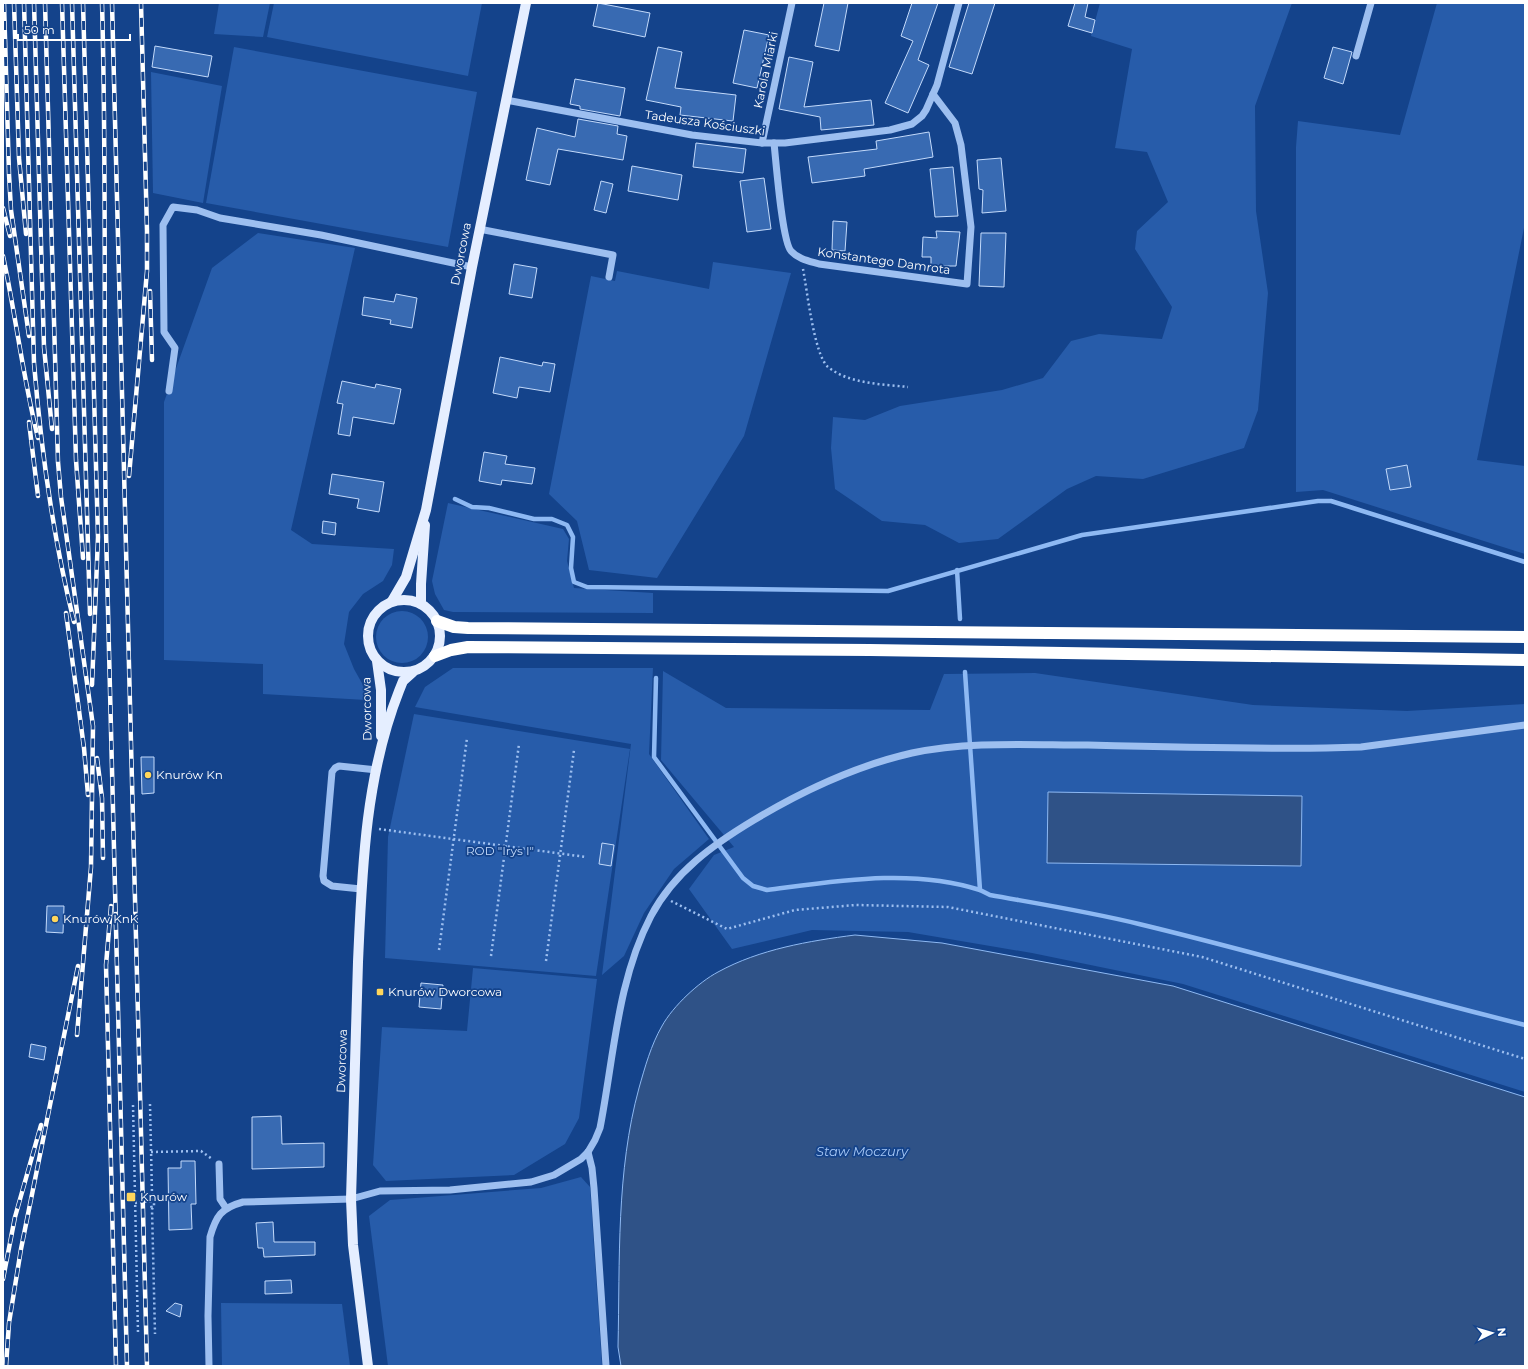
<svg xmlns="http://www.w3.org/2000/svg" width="1528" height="1369" font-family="Montserrat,sans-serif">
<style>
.green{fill:#275caa}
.water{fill:#2f5287;stroke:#8eb9f3}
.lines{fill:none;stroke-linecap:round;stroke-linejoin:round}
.stream{stroke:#8eb9f3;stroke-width:4.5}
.building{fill:#386ab2;stroke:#c3dafb}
.path{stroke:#9dbff0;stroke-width:2.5;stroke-dasharray:2 3;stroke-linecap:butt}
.minor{stroke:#9dbff0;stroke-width:7}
.major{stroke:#e5eeff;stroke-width:10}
.highway{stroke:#fff;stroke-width:12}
.rail-casing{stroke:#fff;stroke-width:4.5}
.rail{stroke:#14438b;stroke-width:3;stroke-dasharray:9;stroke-linecap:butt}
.poi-dot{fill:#ffd65b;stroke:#14438b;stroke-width:1.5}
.labels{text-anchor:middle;stroke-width:3.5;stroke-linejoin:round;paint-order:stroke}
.street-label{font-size:12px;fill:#fff;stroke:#14438b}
.poi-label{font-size:12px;fill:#fff;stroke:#14438b;text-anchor:start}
.park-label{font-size:12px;fill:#c3dafb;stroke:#14438b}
.water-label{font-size:13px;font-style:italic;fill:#a8c9f7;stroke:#14438b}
</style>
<rect width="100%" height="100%" fill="#14438b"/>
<!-- green -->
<g class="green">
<path d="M 219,3 L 270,3 L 263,37 L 214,34 Z"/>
<path d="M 274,3 L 482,3 L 468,76 L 267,37 Z"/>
<path d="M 1100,3 L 1292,3 L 1255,106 L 1256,211 L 1268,293 L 1258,410 L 1244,448 L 1143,479 L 1096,476 L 1067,489 L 998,539 L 959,543 L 925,525 L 882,521 L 835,489 L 831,448 L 833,417 L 865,420 L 900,406 L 1002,390 L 1043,378 L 1071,341 L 1099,334 L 1162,339 L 1172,307 L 1135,249 L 1137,231 L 1168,202 L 1147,152 L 1115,148 L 1132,49 L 1091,36 Z"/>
<path d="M 1437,3 L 1525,3 L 1525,223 L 1477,460 L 1525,466 L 1525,554 L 1323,490 L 1296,492 L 1296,147 L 1298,121 L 1400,135 Z"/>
<path d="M 234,47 L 477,92 L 448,247 L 206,203 Z"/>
<path d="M 151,72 L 222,86 L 203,203 L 153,193 Z"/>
<path d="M 258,233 L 355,248 L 291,530 L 312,544 L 394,549 L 392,565 L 383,581 L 363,594 L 349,612 L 344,644 L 354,669 L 363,685 L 366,700 L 263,694 L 263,664 L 164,660 L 164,402 L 212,268 Z"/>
<path d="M 713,262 L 791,273 L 744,436 L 657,578 L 589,570 L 577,521 L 549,494 L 591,276 L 615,281 L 617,271 L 709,289 Z"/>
<path d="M 448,503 L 563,529 L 569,539 L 567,561 L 574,588 L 653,593 L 653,613 L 453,612 L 444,610 L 435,594 L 432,581 Z"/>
<circle cx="402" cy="637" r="26"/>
<path d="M 453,668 L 653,668 L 649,754 L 709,839 L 674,869 L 644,913 L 624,956 L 602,975 L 631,744 L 415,707 L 425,687 Z"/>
<path d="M 663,671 L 726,708 L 930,710 L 944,674 L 1035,673 L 1253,705 L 1407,711 L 1525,704 L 1525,1092 L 1183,984 L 1032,953 L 908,932 L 812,930 L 732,949 L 689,889 L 714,855 L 734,847 L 661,760 Z"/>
<path d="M 414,714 L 630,749 L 596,976 L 385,958 L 388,837 Z"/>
<path d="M 473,968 L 597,979 L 579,1118 L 565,1144 L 514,1175 L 386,1181 L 373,1165 L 382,1027 L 467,1031 Z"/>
<path d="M 581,1177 L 590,1187 L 602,1366 L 388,1366 L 369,1216 L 390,1200 L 541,1188 Z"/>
<path d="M 221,1303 L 342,1304 L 350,1366 L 222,1366 Z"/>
</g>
<!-- water -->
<g class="water">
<path d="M 1048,792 L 1302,796 L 1301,866 L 1047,863 Z"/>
<path d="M 855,935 L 942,943 L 1173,986 L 1525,1097 L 1525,1366 L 621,1366 L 618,1347 C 620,1260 616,1172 639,1088 C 645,1067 651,1045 662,1026 C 673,1006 699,982 718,972 C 760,949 809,941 855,935 Z"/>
</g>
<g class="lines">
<!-- stream -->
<g class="stream">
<path d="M 455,499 L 472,507 L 489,508 L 534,519 L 552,519 L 567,525 L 573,537 L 571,568 L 574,582 L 587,587 L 888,591 L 1082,535 L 1318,501 L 1331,501 L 1353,508 L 1525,562"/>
<path d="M 957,570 L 960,619"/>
<path d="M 965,672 L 980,890 L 990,895 C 1040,904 1090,912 1139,924 C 1268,955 1396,993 1525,1025"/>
<path d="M 656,678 L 654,757 L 743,878 L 753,886 L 767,890 C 837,881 912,868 980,890"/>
</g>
</g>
<!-- building -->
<g class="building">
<path d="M 598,3 L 650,13 L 645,37 L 593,26 Z"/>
<path d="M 824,3 L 848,3 L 839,51 L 815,46 Z"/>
<path d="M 912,3 L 938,3 L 918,60 L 929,65 L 908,113 L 885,103 L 913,41 L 901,36 Z"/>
<path d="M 969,3 L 995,3 L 972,74 L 949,67 Z"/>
<path d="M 1075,3 L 1088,3 L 1085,17 L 1095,20 L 1092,33 L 1068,26 Z"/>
<path d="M 744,30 L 769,35 L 757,88 L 733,83 Z"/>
<path d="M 155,46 L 212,56 L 208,77 L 152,67 Z"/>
<path d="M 658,47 L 682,52 L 675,88 L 736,95 L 733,121 L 680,115 L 681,107 L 646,100 Z"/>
<path d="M 1333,47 L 1352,52 L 1343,84 L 1324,78 Z"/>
<path d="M 789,57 L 813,62 L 804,107 L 871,100 L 874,125 L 821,130 L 820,117 L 779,109 Z"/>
<path d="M 575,79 L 625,88 L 620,116 L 580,109 L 580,106 L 570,104 Z"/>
<path d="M 578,119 L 618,126 L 617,134 L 627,136 L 623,160 L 558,149 L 550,185 L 526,180 L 537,128 L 575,137 Z"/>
<path d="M 929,132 L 933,157 L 864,169 L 865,176 L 812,183 L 808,157 L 877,149 L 876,141 Z"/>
<path d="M 696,143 L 746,149 L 743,173 L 693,167 Z"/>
<path d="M 1001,158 L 1006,211 L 982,213 L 983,190 L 979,189 L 977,160 Z"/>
<path d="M 632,166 L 682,175 L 678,200 L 628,191 Z"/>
<path d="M 953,167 L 958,216 L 935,217 L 930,169 Z"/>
<path d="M 764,178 L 771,229 L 747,232 L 740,181 Z"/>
<path d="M 601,181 L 613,184 L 606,213 L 594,210 Z"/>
<path d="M 833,221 L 847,222 L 845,251 L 832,250 Z"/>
<path d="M 936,231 L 960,232 L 956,266 L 931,266 L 931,257 L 922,257 L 923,237 L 937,238 Z"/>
<path d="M 981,233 L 1006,233 L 1004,287 L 979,286 Z"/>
<path d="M 514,264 L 537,268 L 532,298 L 509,294 Z"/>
<path d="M 396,294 L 417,298 L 412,328 L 390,324 L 391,320 L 362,315 L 364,297 L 394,302 Z"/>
<path d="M 500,357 L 542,366 L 543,362 L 555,364 L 550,392 L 519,387 L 517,398 L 493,393 Z"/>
<path d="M 342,381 L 375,388 L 376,384 L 401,389 L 394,424 L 353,417 L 350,436 L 338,434 L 343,404 L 337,403 Z"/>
<path d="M 484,452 L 507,456 L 505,464 L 535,468 L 532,484 L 502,480 L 501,485 L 479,481 Z"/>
<path d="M 1407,465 L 1411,487 L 1390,490 L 1386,469 Z"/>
<path d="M 332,474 L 384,482 L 379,512 L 357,508 L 359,499 L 329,494 Z"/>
<path d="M 323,521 L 336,523 L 335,535 L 322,533 Z"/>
<path d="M 141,757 L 154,757 L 154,793 L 142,794 Z"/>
<path d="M 602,843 L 614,845 L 611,866 L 599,864 Z"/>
<path d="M 47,906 L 64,906 L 63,933 L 46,932 Z"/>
<path d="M 421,983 L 443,985 L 441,1009 L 419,1007 Z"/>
<path d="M 31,1044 L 46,1047 L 44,1060 L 29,1057 Z"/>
<path d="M 281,1116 L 282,1144 L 324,1143 L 324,1167 L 252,1169 L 252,1117 Z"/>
<path d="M 181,1161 L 195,1161 L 196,1204 L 191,1204 L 192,1229 L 169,1230 L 168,1168 L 181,1168 Z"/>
<path d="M 273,1222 L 274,1242 L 315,1242 L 315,1255 L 264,1257 L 263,1248 L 258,1248 L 256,1223 Z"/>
<path d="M 291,1280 L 292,1293 L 265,1294 L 265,1281 Z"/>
<path d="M 175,1303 L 182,1305 L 180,1317 L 166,1311 Z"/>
</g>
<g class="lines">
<!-- path -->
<g class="path">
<path d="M 803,269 C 807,289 814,355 828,367 C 849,384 882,384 908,387"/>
<path d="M 379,829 L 586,857"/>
<path d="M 671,901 L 727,929 L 795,910 L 856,905 L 948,907 L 1202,957 L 1525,1059"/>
<path d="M 439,950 L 467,738"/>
<path d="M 491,956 L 519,744"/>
<path d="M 546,961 L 574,750"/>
<path d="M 150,1104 L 152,1194 L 154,1197 L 154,1207 L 152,1209 L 155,1334"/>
<path d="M 133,1105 L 138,1333"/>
<path d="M 151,1152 L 201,1151 L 212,1159"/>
<path d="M 135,1203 L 150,1201 L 152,1209"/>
</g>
<!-- minor -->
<g class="minor">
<path d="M 1356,56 L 1371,3"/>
<path d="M 506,100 L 692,135 L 762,143 L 785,143 L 890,130 L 912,124 L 922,116 L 926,110 L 937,85 L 959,3"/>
<path d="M 762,143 L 792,3"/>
<path d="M 774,143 C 776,161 782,241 791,251 C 798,259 809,261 819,264 L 967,284 L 971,227 L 961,145 L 955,123 L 933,94"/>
<path d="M 479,229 L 613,255 L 609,277"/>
<path d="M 169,391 L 175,348 L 164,332 L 163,225 L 173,207 L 197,210 L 220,218 L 321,235 L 472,267"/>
<path d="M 361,889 L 332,886 L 324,881 L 323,876 L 332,772 L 335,768 L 339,766 L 377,770"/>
<path d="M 588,1152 L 592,1168 L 594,1188 L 606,1366"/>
<path d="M 219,1164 L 220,1199 L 226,1208"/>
<path d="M 209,1366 L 208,1316 L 210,1237 C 216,1216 221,1208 243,1202 L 351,1199 L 380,1191 L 450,1190 L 531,1182 L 554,1175 L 581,1159 L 588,1152 L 595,1140 L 600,1128 C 614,1057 617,981 651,916 C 674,872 714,844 754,820 C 804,790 855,766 912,753 C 969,741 1029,745 1088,745 C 1167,747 1246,749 1326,748 L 1361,747 L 1525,725"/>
</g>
<!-- major -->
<g class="major">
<circle cx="404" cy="636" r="36"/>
<path d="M 392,601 L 406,577 L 426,510 L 472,267 L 526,3"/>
<path d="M 421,604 L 421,584 L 425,525"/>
<path d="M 377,661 L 381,690 L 381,736"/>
<path d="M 368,1366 L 353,1245 L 351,1199 C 353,1120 355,1041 358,962 C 362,871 365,777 399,691 L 403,681 L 413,672"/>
</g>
<!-- highway -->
<g class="highway">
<path d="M 437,621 L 454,627 L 468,628 L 1525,637"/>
<path d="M 435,656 L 451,650 L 468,647 L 870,650 L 1525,660"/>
</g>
<defs>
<g id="rail">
<path d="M 4,3 L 9,174 L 11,210 L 29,336"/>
<path d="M 14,3 L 19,158 L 26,234"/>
<path d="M 24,3 L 34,363 C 41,450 53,537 74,622"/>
<path d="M 34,3 L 44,347 L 52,429"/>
<path d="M 45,3 L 58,462 L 61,497 L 93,726 L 91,867 L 77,1035"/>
<path d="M 62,3 L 76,460 L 83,558"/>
<path d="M 72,3 L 90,614"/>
<path d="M 83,3 L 98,537 L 92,685"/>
<path d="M 102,3 C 107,179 103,355 106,531 L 127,1366"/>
<path d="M 112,3 L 147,1366"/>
<path d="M 3,208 L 10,236"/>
<path d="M 3,256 C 16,317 23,378 38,438"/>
<path d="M 150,291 L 152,360"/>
<path d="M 29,422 L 38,496"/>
<path d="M 129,476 L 147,271 L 147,231 L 141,3"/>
<path d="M 66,613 L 84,748 L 88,795"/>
<path d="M 97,758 L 102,798 L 103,858"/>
<path d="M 111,906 L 106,965 L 116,1366"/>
<path d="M 3,1279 L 15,1217 L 41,1125"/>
<path d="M 6,1366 L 9,1323 L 21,1249 L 78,966"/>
</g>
</defs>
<!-- rail casing -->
<use href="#rail" class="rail-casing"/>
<!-- rail -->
<use href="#rail" class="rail"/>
</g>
<!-- markers -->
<g class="poi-dot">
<circle cx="148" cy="775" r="4"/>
<circle cx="55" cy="919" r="4"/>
<rect x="376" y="988" width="8" height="8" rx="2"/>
<rect x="126" y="1192" width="10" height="10" rx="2"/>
</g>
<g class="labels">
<!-- street labels -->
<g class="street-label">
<text transform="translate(766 70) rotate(-78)" y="4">Karola Miarki</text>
<text transform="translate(705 123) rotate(8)" y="4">Tadeusza Kościuszki</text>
<text transform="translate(461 254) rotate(-79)" y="4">Dworcowa</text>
<text transform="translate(884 261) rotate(8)" y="4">Konstantego Damrota</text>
<text transform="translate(367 709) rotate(-91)" y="4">Dworcowa</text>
<text transform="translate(342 1061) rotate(-88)" y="4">Dworcowa</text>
</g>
<!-- poi labels -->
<g class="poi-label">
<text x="156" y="779">Knurów Kn</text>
<text x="63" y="923">Knurów KnK</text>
<text x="388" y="996">Knurów Dworcowa</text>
<text x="140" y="1201">Knurów</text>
</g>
<!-- park labels -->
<g class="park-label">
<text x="500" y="855">ROD "Irys I"</text>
</g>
<!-- water labels -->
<g class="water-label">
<text x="862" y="1156">Staw Moczury</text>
</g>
</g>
<!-- border -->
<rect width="1528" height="1369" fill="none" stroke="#ffffff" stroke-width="8"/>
<!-- north arrow -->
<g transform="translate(1492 1333) rotate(85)" stroke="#14438b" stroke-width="3" paint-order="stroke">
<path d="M0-3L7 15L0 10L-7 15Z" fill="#ffffff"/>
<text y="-6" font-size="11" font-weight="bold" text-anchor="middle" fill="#ffffff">N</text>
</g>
<!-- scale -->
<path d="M18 34v6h112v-6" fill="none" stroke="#ffffff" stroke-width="2"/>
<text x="24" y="34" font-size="12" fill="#ffffff" stroke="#14438b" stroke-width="3" paint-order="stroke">50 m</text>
</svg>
